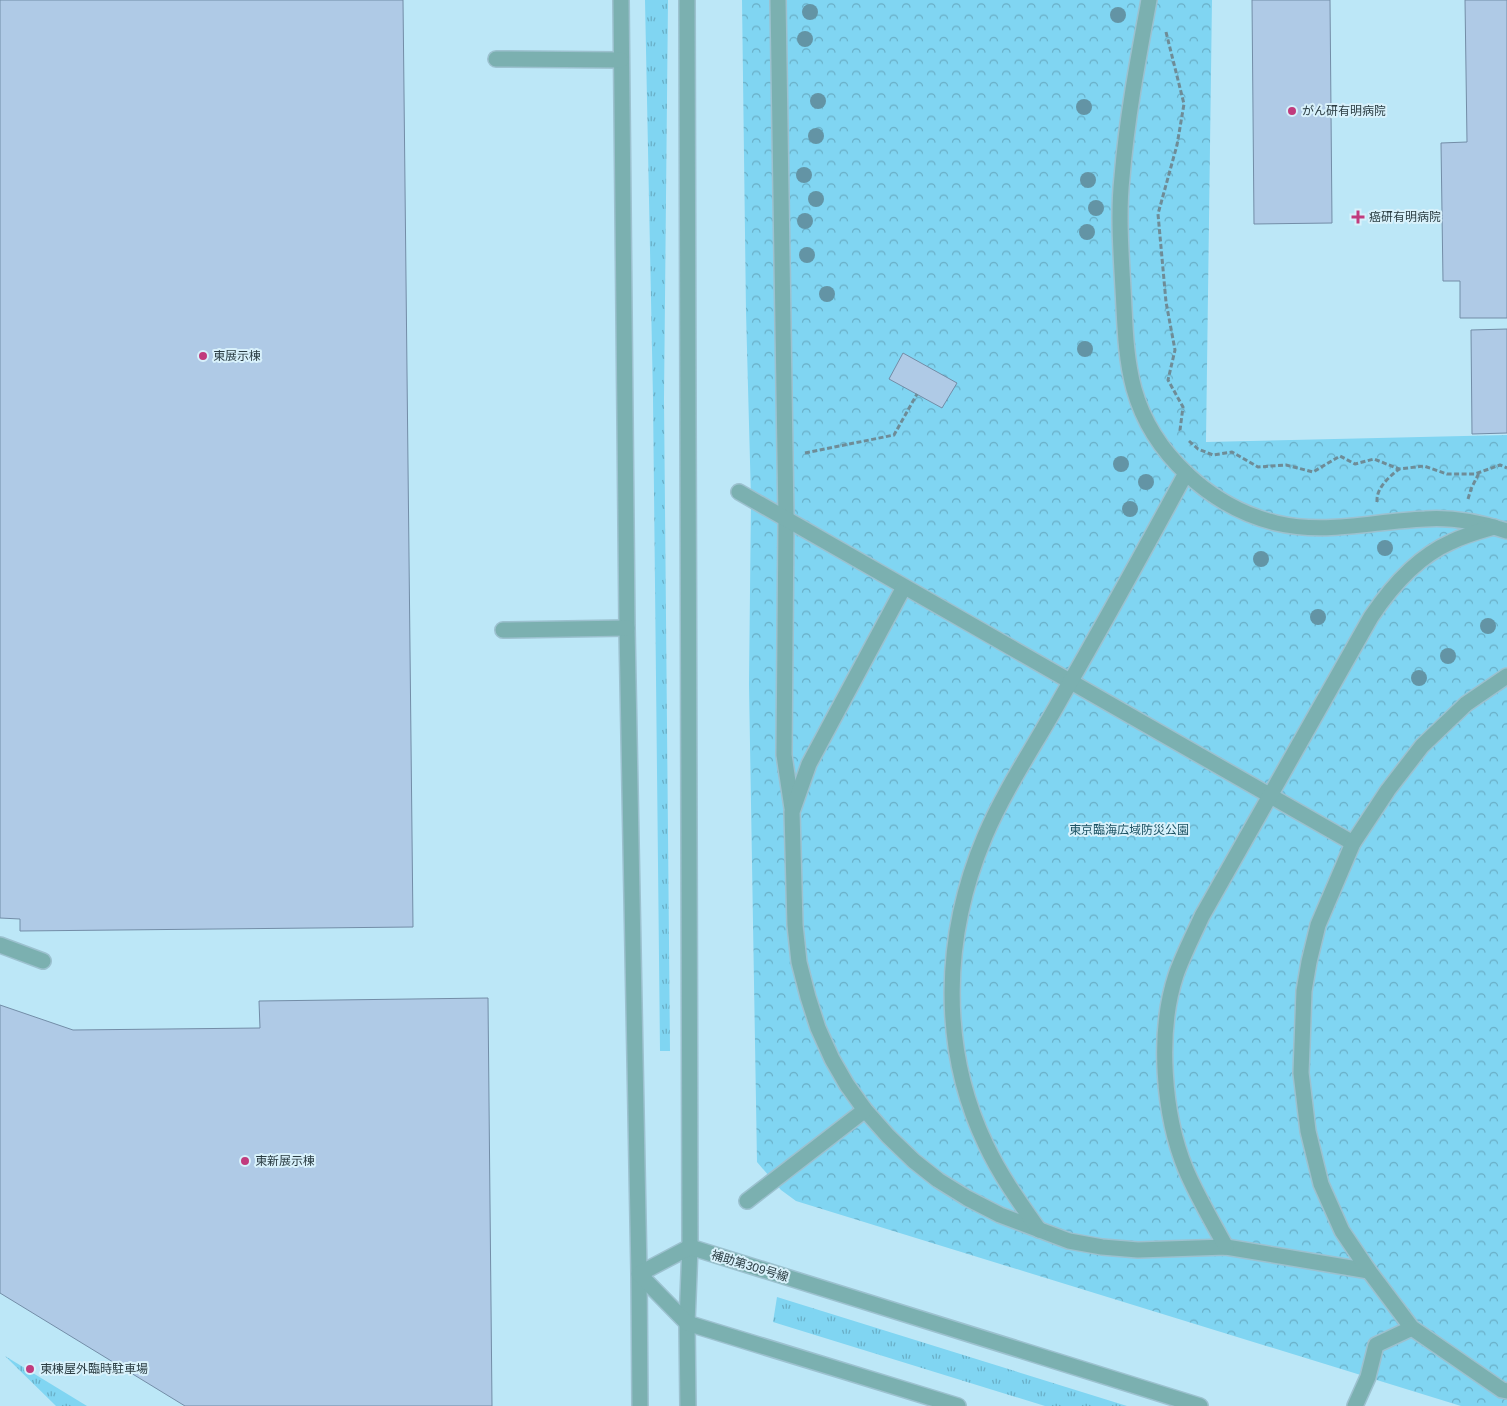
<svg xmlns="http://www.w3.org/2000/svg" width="1507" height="1406" font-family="Arial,'Noto Sans JP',sans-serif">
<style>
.grass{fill:url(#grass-tufts)}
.forest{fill:url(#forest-crowns)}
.building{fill:#afcae6;stroke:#738da7}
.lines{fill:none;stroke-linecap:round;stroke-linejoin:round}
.minor-casing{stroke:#9cc1cf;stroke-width:18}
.path{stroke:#6e8c97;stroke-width:3;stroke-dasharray:5 2.5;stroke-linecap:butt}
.minor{stroke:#7bb0b0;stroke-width:15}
.tree{fill:#6394a5}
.poi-dot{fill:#c13b7d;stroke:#d8f1fb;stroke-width:2}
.labels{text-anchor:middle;stroke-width:4;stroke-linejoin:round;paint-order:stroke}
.poi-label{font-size:12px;fill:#2a3c42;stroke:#d8f1fb;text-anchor:start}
.park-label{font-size:12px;fill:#1b5162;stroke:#d8f1fb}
.street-label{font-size:12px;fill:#2a3c42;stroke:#d8f1fb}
</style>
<defs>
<pattern id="grass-tufts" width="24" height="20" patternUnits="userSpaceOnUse" patternTransform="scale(1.25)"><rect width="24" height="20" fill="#80d5f2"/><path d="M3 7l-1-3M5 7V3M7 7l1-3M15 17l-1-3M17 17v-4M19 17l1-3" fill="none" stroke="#69aec6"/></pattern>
<pattern id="forest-crowns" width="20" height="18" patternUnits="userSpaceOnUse" patternTransform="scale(1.25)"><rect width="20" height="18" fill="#80d5f2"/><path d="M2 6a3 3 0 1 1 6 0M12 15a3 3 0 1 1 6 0" fill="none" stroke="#69aec6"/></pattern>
</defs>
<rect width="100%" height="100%" fill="#bce7f7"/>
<!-- grass -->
<g class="grass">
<path d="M 645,0 L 668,0 L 664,399 L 670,1051 L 660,1051 L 653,399 Z"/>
<path d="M 777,1297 L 1127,1406 L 1045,1406 L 773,1322 Z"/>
<path d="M 5,1356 L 87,1406 L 56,1406 Z"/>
</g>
<!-- forest -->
<path class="forest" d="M 742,0 L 1212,0 L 1206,442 L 1507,435 L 1507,1406 L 1461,1406 L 796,1201 L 781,1190 L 757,1162 L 749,684 L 751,499 L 746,312 Z"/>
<!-- building -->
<g class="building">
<path d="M 0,0 L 403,0 L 413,927 L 20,931 L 20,919 L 0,918 Z"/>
<path d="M 1252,0 L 1330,0 L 1332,223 L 1254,224 Z"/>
<path d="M 1465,0 L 1507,0 L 1507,318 L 1460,318 L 1460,281 L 1443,281 L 1441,143 L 1467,142 Z"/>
<path d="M 1507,329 L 1507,433 L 1472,434 L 1471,330 Z"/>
<path d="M 903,353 L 957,383 L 942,408 L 889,379 Z"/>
<path d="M 488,998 L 492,1406 L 185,1406 L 0,1293 L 0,1005 L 73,1030 L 260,1028 L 259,1001 Z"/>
</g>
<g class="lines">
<defs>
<g id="minor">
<path d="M 621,0 L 627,628 L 639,1274 L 640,1406"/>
<path d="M 687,0 L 690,1247 L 687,1323 L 688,1406"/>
<path d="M 778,0 L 786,519 L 784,755 L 792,808"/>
<path d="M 1149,0 C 1138,59 1127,117 1122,177 C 1118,214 1121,252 1123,289 C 1125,323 1125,356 1134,389 C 1152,454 1211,507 1276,523 C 1327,535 1373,521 1425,519 C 1451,517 1482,523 1507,531"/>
<path d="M 496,59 L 621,60"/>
<path d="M 739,492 L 1353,843"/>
<path d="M 904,587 L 809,764 L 792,812 L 795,925 L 799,962 L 808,997 L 818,1028 L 832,1059 L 847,1085 L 865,1110 L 888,1136 L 914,1161 L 938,1180 L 967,1198 L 1000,1215 L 1069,1241 L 1102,1247 L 1138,1250 L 1226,1247 L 1369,1271"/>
<path d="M 503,630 L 627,628"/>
<path d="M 1507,676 L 1466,704 L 1422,746 L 1388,790 L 1353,843 L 1318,925 L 1309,962 L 1304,991 L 1301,1073 L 1308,1131 L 1321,1184 L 1342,1231 L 1369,1271 L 1412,1328 L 1502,1390 L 1507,1391"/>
<path d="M 0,945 L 43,961"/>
<path d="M 747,1201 L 865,1110"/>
<path d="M 1039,1230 C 1020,1203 1000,1175 986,1145 C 939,1047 943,935 985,836 C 1005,789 1035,745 1060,700 C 1103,625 1145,549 1186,473"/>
<path d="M 1226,1247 C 1212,1221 1197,1196 1186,1170 C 1163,1115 1157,1032 1176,975 C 1183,955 1193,936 1202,916 L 1371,617 C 1391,587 1417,557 1451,542 C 1465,535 1480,531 1494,527"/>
<path d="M 958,1406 L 687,1323 L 639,1274 L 690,1247 L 1200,1406"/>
<path d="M 1355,1406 L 1368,1377 L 1376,1345 L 1412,1328"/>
</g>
</defs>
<!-- minor casing -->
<use href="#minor" class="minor-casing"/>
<!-- path -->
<g class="path">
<path d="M 1166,32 L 1184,104 L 1177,145 L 1158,214 L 1166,302 L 1175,350 L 1168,380 L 1183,407 L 1180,430 L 1181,432"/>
<path d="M 1189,441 L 1198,449 L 1213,455 L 1232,452 L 1258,467 L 1286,465 L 1313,472 L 1340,456 L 1355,464 L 1374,459 L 1399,469 L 1424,466 L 1447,474 L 1475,474 L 1500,465 L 1507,468"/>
<path d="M 805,453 L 894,435 L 917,394"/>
<path d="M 1468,499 L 1471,489 L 1479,473"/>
<path d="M 1377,502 C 1376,488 1389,477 1399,469"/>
</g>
<!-- minor -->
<use href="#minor" class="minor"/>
</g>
<!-- trees -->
<g class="tree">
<circle cx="810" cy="12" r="8"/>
<circle cx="1118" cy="15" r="8"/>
<circle cx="805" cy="39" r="8"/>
<circle cx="818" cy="101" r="8"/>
<circle cx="1084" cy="107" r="8"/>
<circle cx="816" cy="136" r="8"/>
<circle cx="804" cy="175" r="8"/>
<circle cx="1088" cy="180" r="8"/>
<circle cx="816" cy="199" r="8"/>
<circle cx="1096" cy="208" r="8"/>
<circle cx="805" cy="221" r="8"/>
<circle cx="1087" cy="232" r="8"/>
<circle cx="807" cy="255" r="8"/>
<circle cx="827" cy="294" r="8"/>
<circle cx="1085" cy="349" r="8"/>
<circle cx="1121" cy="464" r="8"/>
<circle cx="1146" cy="482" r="8"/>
<circle cx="1130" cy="509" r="8"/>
<circle cx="1385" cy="548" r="8"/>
<circle cx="1261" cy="559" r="8"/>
<circle cx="1318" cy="617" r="8"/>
<circle cx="1488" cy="626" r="8"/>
<circle cx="1448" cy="656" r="8"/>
<circle cx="1419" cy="678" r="8"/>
</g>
<!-- markers -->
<g class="poi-dot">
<circle cx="1292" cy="111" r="5"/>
<path d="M1355.5 209.5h5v5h5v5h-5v5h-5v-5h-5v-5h5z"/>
<circle cx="203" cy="356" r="5"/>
<circle cx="245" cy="1161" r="5"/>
<circle cx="30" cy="1369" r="5"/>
</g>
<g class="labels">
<!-- poi labels -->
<g class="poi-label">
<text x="1302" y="115">がん研有明病院</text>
<text x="1369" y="221">癌研有明病院</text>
<text x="213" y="360">東展示棟</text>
<text x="255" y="1165">東新展示棟</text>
<text x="40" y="1373">東棟屋外臨時駐車場</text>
</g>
<!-- park labels -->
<g class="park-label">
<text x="1129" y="834">東京臨海広域防災公園</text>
</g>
<!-- street labels -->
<g class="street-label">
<text transform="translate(750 1266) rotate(17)" y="4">補助第309号線</text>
</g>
</g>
</svg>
